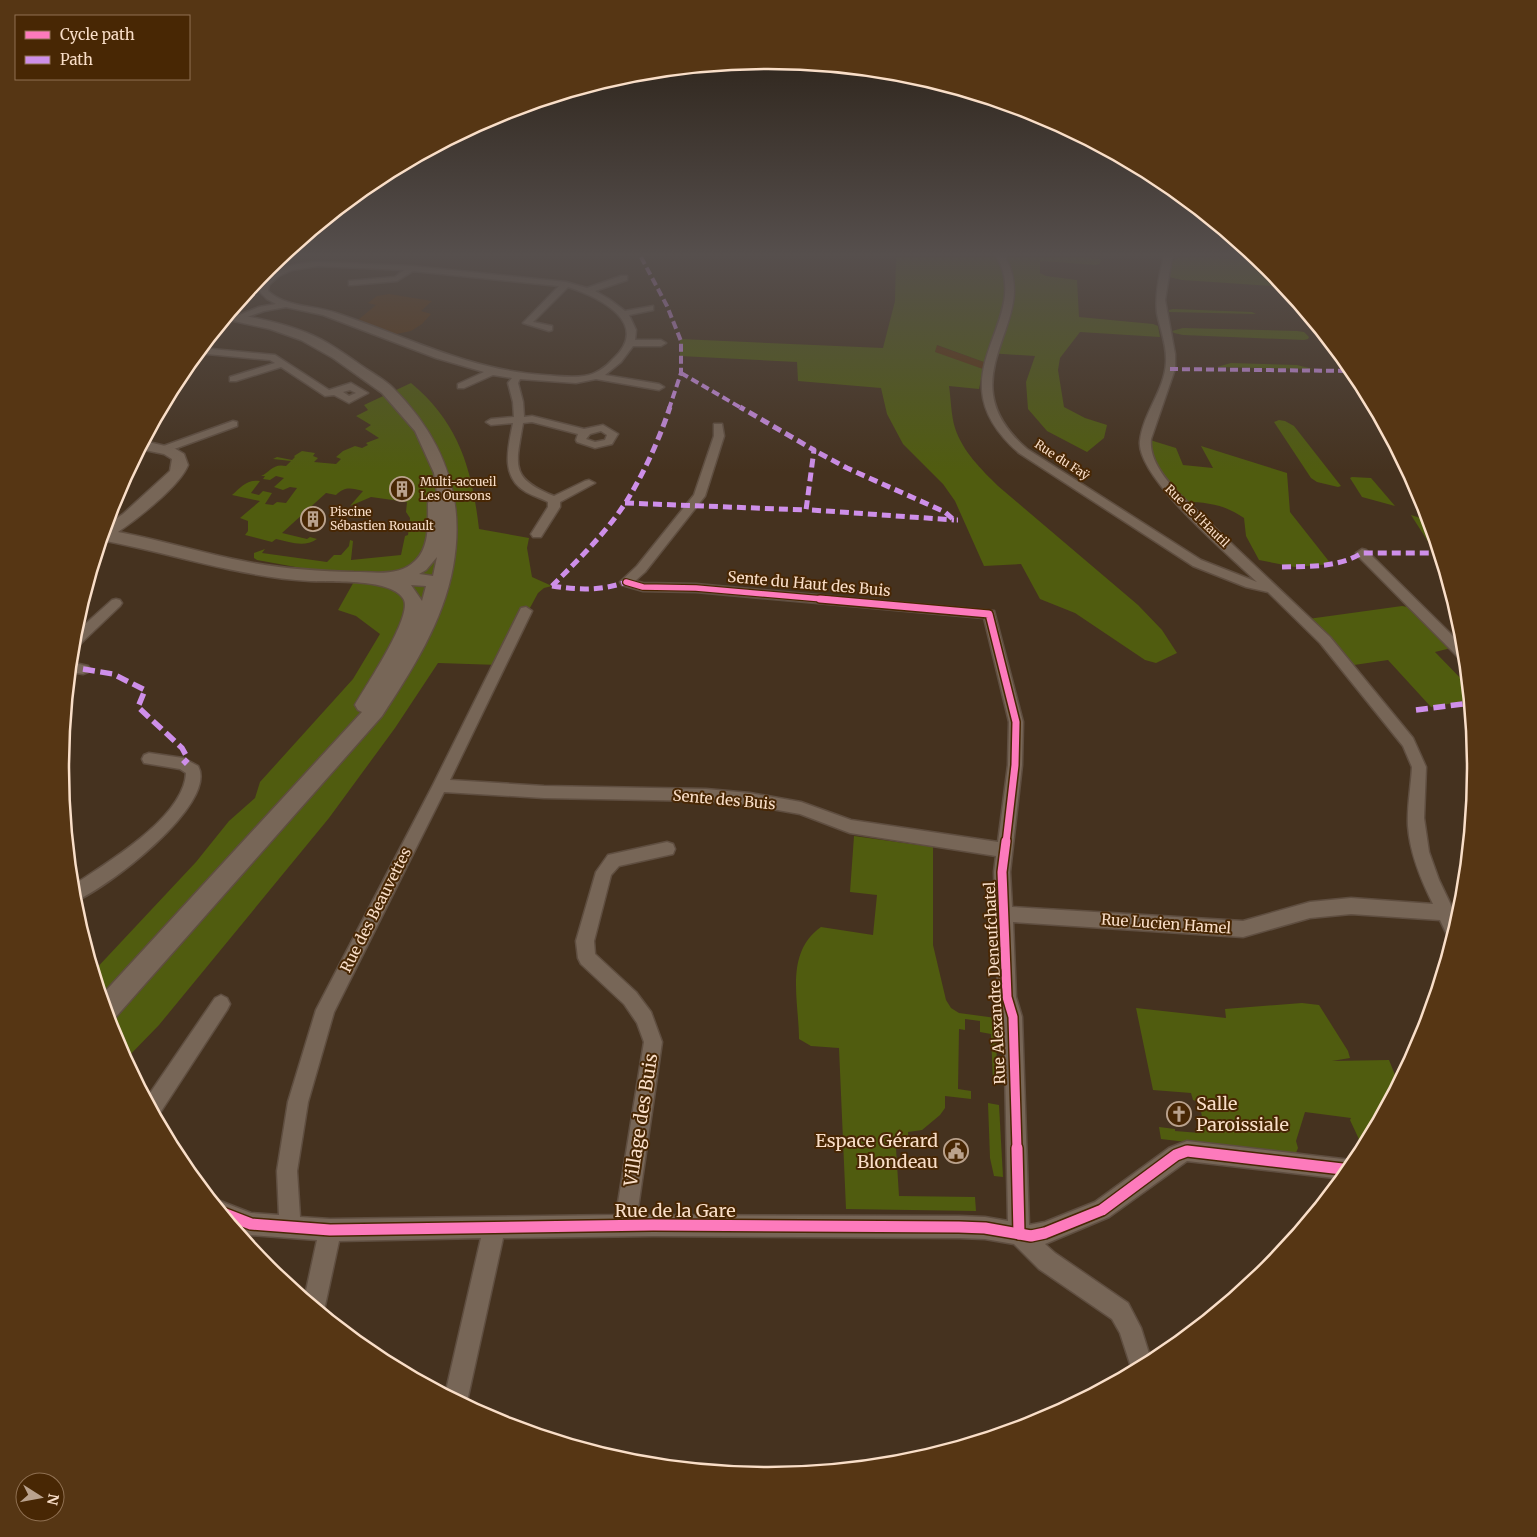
<svg xmlns="http://www.w3.org/2000/svg" width="1537" height="1537" font-family="Merriweather,serif">
<style>
.built{fill:#5a3510}
.green{fill:#505c0f}
.lines{fill:none;stroke-linecap:round;stroke-linejoin:round}
.street-casing{stroke:#5f4e40;stroke-width:3}
.secondary-casing{stroke:#5f4e40;stroke-width:3}
.street{fill:#776657;fill-rule:evenodd}
.secondary{fill:#776657;fill-rule:evenodd}
.quiet-far2{stroke:#ce8fe9;stroke-width:4;stroke-dasharray:8 4;stroke-linecap:butt}
.quiet-far1{stroke:#ce8fe9;stroke-width:5;stroke-dasharray:9 5;stroke-linecap:butt}
.quiet{stroke:#ce8fe9;stroke-width:5.5;stroke-dasharray:12 5.5;stroke-linecap:butt}
.cycleway-far3-casing{stroke:#482704;stroke-width:8}
.cycleway-far2-casing{stroke:#482704;stroke-width:10}
.cycleway-far1-casing{stroke:#482704;stroke-width:12}
.cycleway-casing{stroke:#482704;stroke-width:14}
.cycleway-far3{stroke:#fd7abc;stroke-width:5.5}
.cycleway-far2{stroke:#fd7abc;stroke-width:7}
.cycleway-far1{stroke:#fd7abc;stroke-width:9}
.cycleway{stroke:#fd7abc;stroke-width:11}
.labels{text-anchor:middle;stroke-width:4;stroke-linejoin:round;paint-order:stroke}
.far-street-label{font-size:12px;fill:#f9dec8;stroke:#482704}
.far-poi-label{font-size:12px;fill:#f9dec8;stroke:#482704;text-anchor:start}
.street-label{font-size:15px;fill:#f9dec8;stroke:#482704}
.near-poi-label{font-size:18px;fill:#f9dec8;stroke:#482704;text-anchor:start}
.near-street-label{font-size:18px;fill:#f9dec8;stroke:#482704}
.rim{fill:none;stroke:#f9dec8;stroke-width:2.5}
</style>
<rect width="100%" height="100%" fill="#45321f"/>
<!-- built -->
<g class="built">
<path d="M 389,294 L 432,301 L 421,311 L 431,314 L 422,324 L 411,331 L 396,334 L 358,320 L 376,305 L 368,303 L 377,296 Z"/>
<path d="M 936,345 L 984,362 L 983,369 L 935,353 Z"/>
</g>
<!-- green -->
<g class="green">
<path d="M 896,257 L 1074,257 L 1101,259 L 1100,264 L 1096,265 L 1043,261 L 1040,262 L 1040,273 L 1046,276 L 1077,280 L 1079,317 L 1153,324 L 1158,326 L 1160,337 L 1080,332 L 1060,358 L 1058,370 L 1064,407 L 1085,418 L 1107,425 L 1104,438 L 1087,452 L 1047,431 L 1028,409 L 1026,382 L 1035,356 L 988,353 L 984,362 L 937,345 L 935,352 L 983,369 L 979,389 L 949,386 C 951,399 951,415 955,428 C 963,452 981,469 998,486 L 1138,605 L 1162,630 L 1177,653 L 1156,663 L 1145,660 L 1075,613 L 1040,599 L 1021,564 L 984,566 L 955,501 L 943,484 L 903,444 L 887,414 L 881,388 L 798,381 L 797,362 L 680,356 L 680,339 L 883,348 L 895,301 Z"/>
<path d="M 1182,257 L 1260,260 L 1270,268 L 1285,287 L 1182,280 L 1169,277 L 1170,262 Z"/>
<path d="M 1173,309 L 1252,312 L 1256,314 L 1169,312 L 1169,310 Z"/>
<path d="M 1183,328 L 1297,331 L 1304,332 L 1309,337 L 1308,339 L 1304,340 L 1183,335 L 1174,333 L 1172,331 Z"/>
<path d="M 1231,363 L 1297,365 L 1313,369 L 1217,367 Z"/>
<path d="M 411,383 C 459,423 472,469 479,529 L 529,538 L 527,548 L 532,577 L 552,586 L 544,588 L 538,593 L 499,665 L 438,663 L 395,728 L 329,818 L 159,1025 L 125,1060 L 114,1039 L 93,972 L 196,862 L 229,821 L 255,798 L 260,782 L 353,679 L 380,634 L 356,616 L 338,610 L 356,578 L 257,560 L 254,558 L 254,553 L 265,549 L 262,553 L 327,562 L 334,555 L 341,555 L 349,546 L 350,540 L 353,541 L 351,560 L 401,555 L 405,536 L 408,535 L 410,518 L 406,512 L 407,502 L 371,497 L 350,506 L 363,491 C 351,488 345,486 336,495 L 326,493 L 282,533 L 307,539 L 310,537 L 317,539 C 304,548 290,542 276,539 L 272,542 L 245,535 L 248,531 L 248,521 L 240,518 L 260,501 L 232,495 C 241,487 247,479 260,481 L 251,493 L 259,495 L 263,491 L 272,493 L 265,504 L 273,505 L 277,502 L 286,503 L 297,488 L 290,487 L 283,490 L 274,487 L 284,478 L 276,476 L 270,480 L 263,479 L 265,476 L 261,476 C 270,472 273,463 286,466 L 291,461 L 273,459 L 277,457 L 292,460 L 295,457 L 294,456 L 302,451 L 315,453 L 313,456 L 318,458 L 314,462 L 336,464 L 341,459 L 336,457 L 343,451 L 355,446 L 362,448 L 368,445 L 366,443 L 379,438 L 365,429 L 371,425 L 356,416 L 368,410 L 364,405 Z"/>
<path d="M 1279,420 L 1285,421 L 1294,426 L 1341,486 L 1338,487 L 1317,482 L 1311,478 L 1274,422 Z"/>
<path d="M 1150,440 L 1176,448 L 1183,465 L 1213,468 L 1201,446 L 1287,473 L 1290,512 L 1331,564 L 1295,567 L 1259,560 L 1246,536 L 1244,518 C 1225,505 1208,502 1185,502 L 1149,458 Z"/>
<path d="M 1352,477 L 1371,478 L 1395,506 L 1362,497 L 1350,478 Z"/>
<path d="M 1411,515 L 1430,521 L 1440,554 L 1436,554 Z"/>
<path d="M 1402,606 L 1408,607 L 1451,648 L 1435,652 L 1469,687 L 1470,700 L 1431,707 L 1388,660 L 1354,665 L 1308,619 Z"/>
<path d="M 854,836 L 933,847 L 933,945 L 946,1000 L 951,1008 L 959,1013 L 996,1018 L 997,1083 L 993,1082 L 991,1034 L 980,1032 L 980,1021 L 965,1019 L 965,1030 L 959,1029 L 958,1089 L 971,1091 L 971,1099 L 945,1096 L 945,1108 L 940,1115 L 922,1130 L 908,1132 L 909,1147 L 896,1148 L 899,1196 L 975,1197 L 976,1211 L 846,1209 L 839,1048 L 811,1046 L 799,1039 C 799,1001 784,953 821,927 L 873,935 L 877,895 L 850,892 Z"/>
<path d="M 1302,1003 L 1319,1005 L 1348,1051 L 1350,1058 L 1332,1061 L 1389,1060 L 1399,1085 L 1379,1122 L 1370,1121 L 1377,1125 L 1364,1150 L 1350,1120 L 1351,1118 L 1305,1112 L 1296,1141 L 1298,1148 L 1295,1155 L 1161,1139 L 1159,1127 L 1175,1129 L 1175,1131 L 1200,1133 L 1199,1126 L 1204,1126 L 1199,1102 L 1193,1100 L 1191,1093 L 1153,1090 L 1136,1008 L 1226,1018 L 1225,1009 Z"/>
<path d="M 988,1103 L 999,1105 L 1003,1177 L 994,1176 L 990,1158 Z"/>
</g>
<g class="lines">
<defs>
<g id="street">
<path d="M 997,257 L 1005,257 C 1043,322 943,376 1027,449 L 1201,560 L 1257,582 C 1230,556 1136,477 1140,441 C 1143,413 1165,390 1166,362 C 1167,345 1160,329 1157,313 C 1155,294 1159,275 1164,257 L 1172,257 L 1165,300 L 1175,354 L 1175,369 L 1151,439 C 1149,459 1164,477 1177,492 L 1330,637 L 1413,738 L 1426,767 L 1424,818 L 1429,852 L 1439,880 L 1459,922 L 1453,940 L 1449,939 L 1440,920 L 1351,914 L 1310,918 L 1243,937 L 1013,922 L 1016,997 L 1022,1017 L 1029,1225 L 1045,1222 L 1095,1202 L 1169,1148 L 1187,1141 L 1351,1160 L 1357,1162 L 1343,1179 L 1187,1161 L 1109,1217 L 1045,1244 L 1055,1253 L 1128,1303 L 1141,1328 L 1152,1363 L 1133,1373 L 1120,1333 L 1112,1319 L 1039,1269 L 1014,1244 L 985,1239 L 959,1238 L 653,1236 L 503,1238 L 466,1406 L 445,1395 L 481,1238 L 339,1241 L 323,1315 L 304,1300 L 317,1240 L 251,1235 L 233,1228 L 214,1204 L 220,1201 L 251,1213 L 279,1215 L 277,1171 L 288,1102 L 316,1010 L 433,785 L 521,608 L 526,607 L 532,611 L 450,780 L 544,786 L 706,789 L 750,793 L 801,802 L 851,820 L 998,842 L 1008,765 L 1009,722 L 984,618 L 696,592 L 643,591 L 622,585 L 620,582 L 637,566 L 694,495 L 714,436 L 714,424 L 722,424 L 724,436 L 705,496 L 645,572 L 635,581 L 643,583 L 696,584 L 994,611 L 1023,722 L 1022,765 L 1010,872 L 1012,907 L 1243,921 L 1310,902 L 1351,898 L 1433,904 C 1421,880 1410,854 1408,826 C 1407,806 1411,787 1412,767 L 1403,746 L 1320,643 L 1268,592 L 1246,587 L 1193,566 L 1019,453 C 930,375 1034,323 997,257 ZM 444,792 L 544,798 L 706,801 L 750,805 L 800,814 L 850,833 L 996,856 L 994,872 L 998,997 L 1004,1017 L 1008,1221 L 985,1217 L 959,1216 L 637,1215 L 662,1042 L 651,1012 L 636,992 L 595,954 L 594,941 L 611,875 L 619,866 L 673,854 L 675,849 L 673,844 L 667,842 L 608,855 L 596,872 L 576,941 L 578,958 L 581,964 L 624,1004 L 637,1023 L 644,1042 L 616,1215 L 330,1219 L 300,1217 L 297,1171 L 308,1102 L 334,1012 Z"/>
<path d="M 318,262 L 412,266 L 566,282 L 587,288 L 621,276 L 627,276 L 627,280 L 595,291 L 609,299 L 625,311 L 653,306 L 653,310 L 629,315 L 636,330 L 635,340 L 661,340 L 666,343 L 661,346 L 633,346 L 621,362 L 605,375 L 659,384 L 664,387 L 659,390 L 596,379 L 576,383 L 520,379 L 518,383 L 523,402 L 524,417 L 532,416 L 584,429 L 603,425 L 618,434 L 612,444 L 595,448 L 577,442 L 576,440 L 578,434 L 532,422 L 523,423 C 516,465 509,478 554,496 L 585,481 L 589,480 L 595,483 L 560,502 L 560,507 L 541,537 L 533,537 L 531,534 L 548,507 L 548,502 C 541,498 533,496 526,492 C 500,477 508,448 513,423 L 491,425 L 486,422 L 491,419 L 514,417 L 513,402 L 508,383 L 512,378 L 493,375 L 464,388 L 458,388 L 458,384 L 484,372 L 436,358 L 323,315 L 286,307 L 264,311 L 236,321 L 232,318 L 259,307 L 276,304 L 267,299 L 260,292 L 261,284 C 275,267 297,263 318,262 ZM 318,266 L 404,270 L 395,277 L 349,281 L 349,285 L 352,285 L 397,281 L 413,271 L 559,286 L 523,323 L 549,331 L 552,330 L 552,326 L 533,322 L 568,287 C 599,297 652,323 613,359 C 606,367 595,375 584,376 C 571,378 556,376 543,375 C 469,370 405,336 336,313 C 314,305 287,308 268,291 L 269,285 L 279,276 L 292,270 ZM 601,431 L 607,435 L 605,440 L 595,442 L 586,439 L 590,434 Z"/>
<path d="M 201,348 L 275,355 L 329,390 L 351,383 L 368,393 L 349,403 L 334,395 L 325,396 L 281,367 L 236,381 L 230,381 L 230,377 L 275,363 L 270,360 L 197,353 ZM 350,390 L 356,393 L 349,396 L 343,392 Z"/>
<path d="M 155,420 L 160,423 L 152,427 Z"/>
<path d="M 233,421 L 237,422 L 237,426 L 166,452 L 162,453 L 157,450 L 158,448 Z"/>
<path d="M 1362,549 L 1366,550 L 1465,648 L 1466,662 L 1461,660 L 1358,556 L 1356,553 Z"/>
<path d="M 116,599 L 120,600 L 122,603 L 120,606 L 77,647 L 72,649 L 73,635 L 112,600 Z"/>
<path d="M 70,662 L 88,666 L 90,669 L 88,672 L 83,674 L 70,672 Z"/>
<path d="M 149,753 L 183,758 L 198,766 C 219,804 104,891 73,902 L 72,886 C 105,864 184,818 186,773 L 180,769 L 144,763 L 142,759 L 144,755 Z"/>
<path d="M 221,995 L 227,998 L 230,1004 L 227,1010 L 158,1116 L 155,1117 L 146,1099 L 215,998 Z"/>
</g>
<path id="secondary" d="M 230,313 C 256,318 283,323 307,333 C 327,341 345,354 362,366 C 372,373 385,380 393,388 C 443,438 466,496 453,567 C 443,622 412,670 382,716 L 114,1019 L 108,1021 L 101,996 L 362,712 L 358,710 L 355,705 C 365,687 412,618 404,600 C 394,578 331,582 310,581 C 239,577 171,553 101,540 L 105,526 L 123,514 L 170,471 L 172,459 L 164,454 L 140,449 L 144,441 L 174,448 L 184,454 L 188,465 C 180,486 137,519 118,532 C 162,540 204,554 248,562 C 283,569 318,571 354,572 C 375,572 399,577 415,561 C 430,547 428,522 428,503 L 430,500 L 438,499 L 434,473 L 415,431 L 382,393 L 333,358 L 301,340 L 270,329 L 225,319 ZM 437,557 L 433,576 L 419,574 L 426,570 ZM 411,585 L 426,586 L 422,601 Z"/>
</defs>
<!-- street casing -->
<use href="#street" class="street-casing"/>
<!-- secondary casing -->
<use href="#secondary" class="secondary-casing"/>
<!-- street -->
<use href="#street" class="street"/>
<!-- secondary -->
<use href="#secondary" class="secondary"/>
<!-- quiet-far2 -->
<g class="quiet-far2">
<path d="M 641,257 L 667,306 L 681,341 L 681,373 L 669,409"/>
<path d="M 1170,369 L 1354,371"/>
<path d="M 681,373 L 743,409"/>
</g>
<!-- quiet-far1 -->
<g class="quiet-far1">
<path d="M 819,453 L 847,468 L 945,512 L 954,520 L 958,520"/>
<path d="M 625,503 L 806,510 L 814,450 L 740,407"/>
<path d="M 812,510 L 954,520"/>
<path d="M 1282,567 C 1310,566 1337,568 1362,553 L 1440,553"/>
<path d="M 552,586 C 578,560 606,533 626,502 C 644,473 659,440 670,407"/>
<path d="M 552,586 C 578,590 601,591 626,582"/>
</g>
<!-- quiet -->
<g class="quiet">
<path d="M 83,669 L 113,674 L 145,690 L 138,707 L 182,748 L 188,759 L 183,764"/>
<path d="M 1416,710 L 1471,703"/>
</g>
<defs>
<path id="cycleway-far3" d="M 626,582 L 643,587 L 696,588 L 834,600"/>
<path id="cycleway-far2" d="M 820,599 L 989,614 L 1016,722 L 1015,765 L 1006,843"/>
<path id="cycleway-far1" d="M 1006,841 L 1002,872 L 1007,997 L 1013,1017 L 1017,1149"/>
<g id="cycleway">
<path d="M 1017,1148 L 1019,1234"/>
<path d="M 220,1212 L 251,1224 L 330,1230 L 653,1225 L 959,1227 L 985,1228 L 1031,1236 L 1045,1233 L 1102,1210 L 1176,1155 L 1187,1151 L 1351,1170"/>
</g>
</defs>
<!-- cycleway-far3 casing -->
<use href="#cycleway-far3" class="cycleway-far3-casing"/>
<!-- cycleway-far2 casing -->
<use href="#cycleway-far2" class="cycleway-far2-casing"/>
<!-- cycleway-far1 casing -->
<use href="#cycleway-far1" class="cycleway-far1-casing"/>
<!-- cycleway casing -->
<use href="#cycleway" class="cycleway-casing"/>
<!-- cycleway-far3 -->
<use href="#cycleway-far3" class="cycleway-far3"/>
<!-- cycleway-far2 -->
<use href="#cycleway-far2" class="cycleway-far2"/>
<!-- cycleway-far1 -->
<use href="#cycleway-far1" class="cycleway-far1"/>
<!-- cycleway -->
<use href="#cycleway" class="cycleway"/>
</g>
<!-- sky -->
<linearGradient id="sky" x2="0" y2="1"><stop stop-color="#261c11"/><stop offset="0.54" stop-color="#564f4d"/><stop offset="1" stop-color="#564f4d" stop-opacity="0"/></linearGradient>
<rect width="1537" height="472" fill="url(#sky)"/>
<!-- icons -->
<defs>
<symbol id="building-ring" viewBox="-11 -11 22 22"><circle r="9.5" fill="#482704" stroke="#baa28d" stroke-width="1.5"/><path d="M-4-6H4V6H1V3H-1V6H-4ZM-2.5-4.3h1.7v1.8h-1.7ZM.8-4.3h1.7v1.8H.8ZM-2.5-1h1.7V.8h-1.7ZM.8-1h1.7V.8H.8Z" fill="#baa28d"/></symbol>
<symbol id="church-ring" viewBox="-11 -11 22 22"><circle r="9.5" fill="#482704" stroke="#baa28d" stroke-width="1.5"/><path d="M-1.2-6h2.4v3.5h3.3v2.4h-3.3V6h-2.4V-.1h-3.3v-2.4h3.3Z" fill="#baa28d"/></symbol>
<symbol id="civic-ring" viewBox="-11 -11 22 22"><circle r="9.5" fill="#482704" stroke="#baa28d" stroke-width="1.5"/><path d="M-.6-6.5H3V-4.5H.6V-3L4-1V1h2V6H-6V1h2V-1L-.6-3ZM-1.2 2.5V6h2.4V2.5Z" fill="#baa28d"/></symbol>
</defs>
<g fill-rule="evenodd">
<use href="#building-ring" x="388" y="475" width="28" height="28"/>
<use href="#building-ring" x="299" y="505" width="28" height="28"/>
<use href="#church-ring" x="1165" y="1100" width="28" height="28"/>
<use href="#civic-ring" x="942" y="1137" width="28" height="28"/>
</g>
<g class="labels">
<!-- far-street labels -->
<g class="far-street-label">
<text transform="translate(1062 460) rotate(33)" y="4">Rue du Faÿ</text>
<text transform="translate(1197 516) rotate(44)" y="4">Rue de l'Hautil</text>
</g>
<!-- far-poi labels -->
<g class="far-poi-label">
<text x="420" y="486">Multi-accueil<tspan x="420" dy="14">Les Oursons</tspan></text>
<text x="330" y="516">Piscine<tspan x="330" dy="14">Sébastien Rouault</tspan></text>
</g>
<!-- street labels -->
<g class="street-label">
<text transform="translate(809 584) rotate(5)" y="5">Sente du Haut des Buis</text>
<text transform="translate(724 800) rotate(5)" y="5">Sente des Buis</text>
<text transform="translate(376 910) rotate(-63)" y="5">Rue des Beauvettes</text>
<text transform="translate(1166 924) rotate(4)" y="5">Rue Lucien Hamel</text>
<text transform="translate(995 983) rotate(-93)" y="5">Rue Alexandre Deneufchatel</text>
</g>
<!-- near-poi labels -->
<g class="near-poi-label">
<text x="1196" y="1110">Salle<tspan x="1196" dy="21">Paroissiale</tspan></text>
<text x="938" y="1147" text-anchor="end">Espace Gérard<tspan x="938" dy="21">Blondeau</tspan></text>
</g>
<!-- near-street labels -->
<g class="near-street-label">
<text transform="translate(641 1120) rotate(-81)" y="6">Village des Buis</text>
<text x="675" y="1217">Rue de la Gare</text>
</g>
</g>
<!-- crop -->
<path d="M0 0H1537V1537H0ZM69 768a699 699 0 1 1 1398 0a699 699 0 1 1-1398 0Z" fill="#563614" fill-rule="evenodd"/>
<path class="rim" d="M69 768a699 699 0 1 1 1398 0a699 699 0 1 1-1398 0Z"/>
<!-- legend -->
<rect x="15" y="15" width="175" height="65" fill="#482704" stroke="#8f7052"/>
<rect x="25" y="31" width="25" height="8" fill="#fd7abc" stroke="#8f7052"/>
<text x="60" y="40" font-size="15" fill="#f9dec8">Cycle path</text>
<rect x="25" y="56" width="25" height="8" fill="#ce8fe9" stroke="#8f7052"/>
<text x="60" y="65" font-size="15" fill="#f9dec8">Path</text>
<!-- north arrow -->
<g transform="translate(40 1497) rotate(101)"><circle r="24" fill="#482704" stroke="#8f7052"/>
<path d="M0-4L9 19L0 12L-9 19Z" fill="#baa28d"/>
<text y="-8" font-size="14" font-weight="bold" text-anchor="middle" fill="#f9dec8">N</text>
</g>
</svg>
